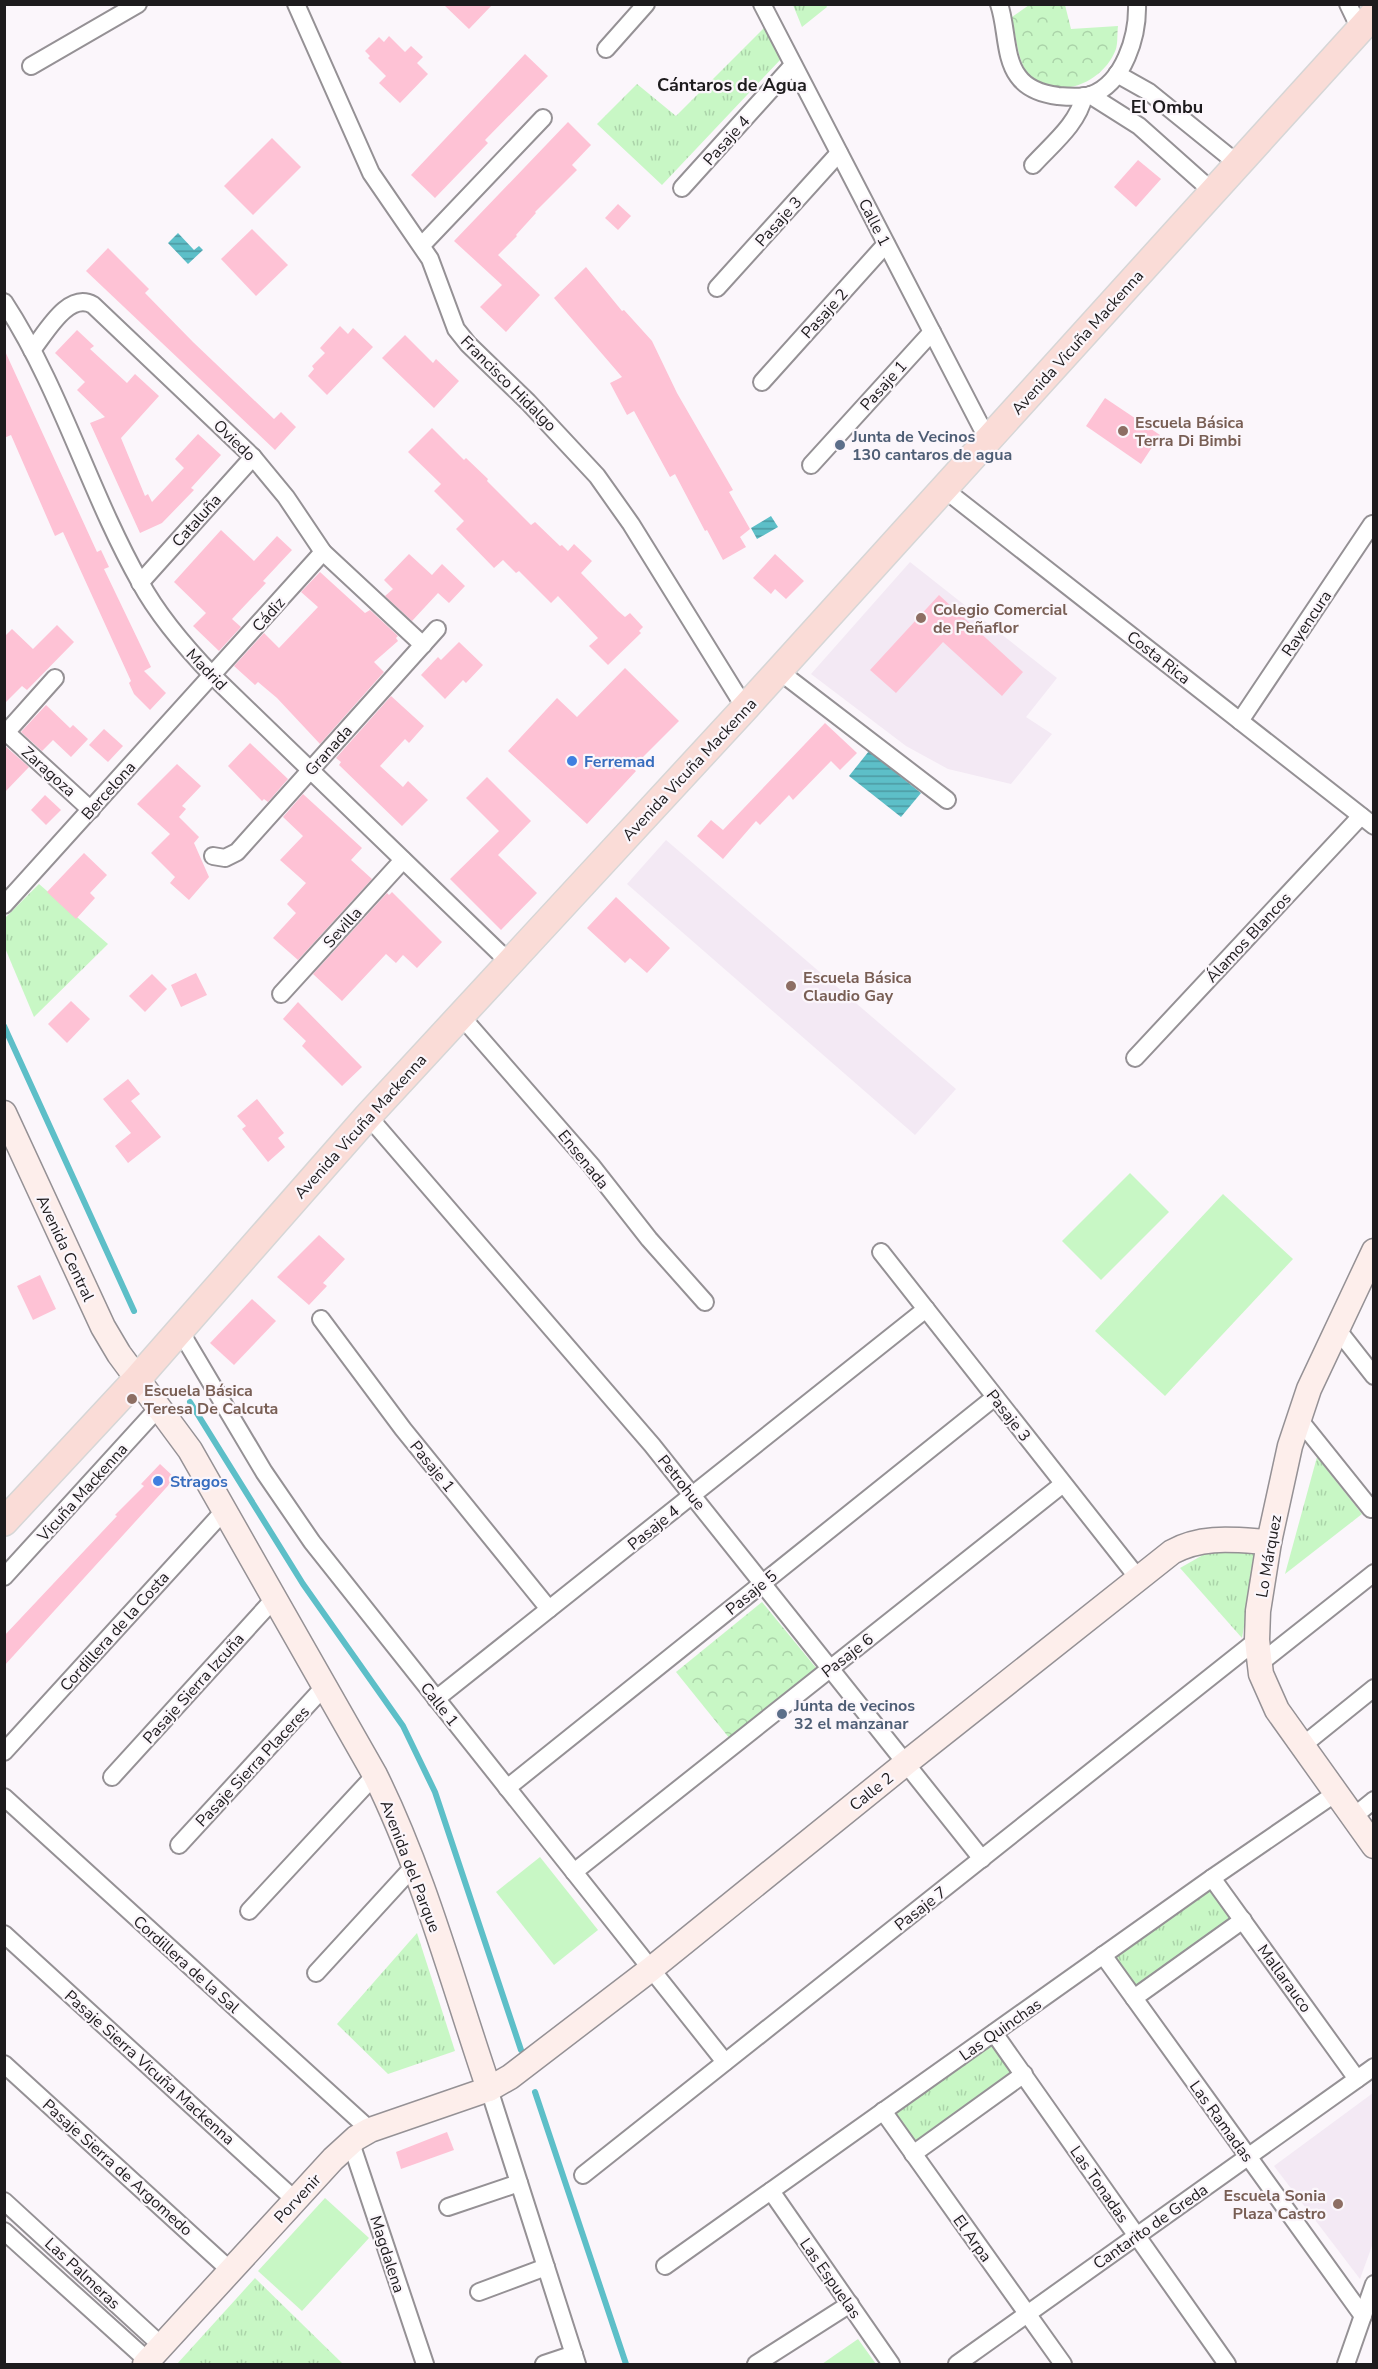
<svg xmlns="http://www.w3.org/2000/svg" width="1378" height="2369" font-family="'Nunito Sans',sans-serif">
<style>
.built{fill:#f3e9f4}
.grass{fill:url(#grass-tufts)}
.park{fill:url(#park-crowns)}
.pitch{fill:#c8f7c5}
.water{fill:url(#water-rules)}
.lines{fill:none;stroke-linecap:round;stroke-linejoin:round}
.stream{stroke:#5dbfc8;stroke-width:6}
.building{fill:#fec2d5}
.street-casing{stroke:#959195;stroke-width:20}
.secondary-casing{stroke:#959195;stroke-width:27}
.primary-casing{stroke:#d6d6d6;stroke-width:30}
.street{stroke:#fff;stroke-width:16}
.secondary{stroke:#fdeeeb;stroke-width:24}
.primary{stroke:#fadcd7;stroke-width:27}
.education-dot{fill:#8d6e63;stroke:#fbf6fb;stroke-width:2}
.service-dot{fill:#5c6f8a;stroke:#fbf6fb;stroke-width:2}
.shop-dot{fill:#3f7fe0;stroke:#fbf6fb;stroke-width:2}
.labels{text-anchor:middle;stroke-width:4.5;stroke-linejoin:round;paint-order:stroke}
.street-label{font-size:16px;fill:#1d1b1d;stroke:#fbf6fb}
.education-label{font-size:16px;font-weight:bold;fill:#785e54;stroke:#fbf6fb;text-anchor:start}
.service-label{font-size:16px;font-weight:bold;fill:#4e5e75;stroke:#fbf6fb;text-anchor:start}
.shop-label{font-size:16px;font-weight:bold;fill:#366cbe;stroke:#fbf6fb;text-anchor:start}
.neighbourhood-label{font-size:18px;font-weight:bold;fill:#1d1b1d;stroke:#fbf6fb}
</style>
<defs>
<pattern id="grass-tufts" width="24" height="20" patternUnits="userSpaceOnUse" patternTransform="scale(1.5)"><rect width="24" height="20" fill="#c8f7c5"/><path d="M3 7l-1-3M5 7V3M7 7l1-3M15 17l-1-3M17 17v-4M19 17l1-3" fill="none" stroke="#abd3a9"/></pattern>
<pattern id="park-crowns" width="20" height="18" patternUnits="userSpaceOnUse" patternTransform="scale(1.5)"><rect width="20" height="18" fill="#c8f7c5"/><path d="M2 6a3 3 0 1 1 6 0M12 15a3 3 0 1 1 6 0" fill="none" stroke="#abd3a9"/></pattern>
<pattern id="water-rules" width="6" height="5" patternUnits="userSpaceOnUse" patternTransform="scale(1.5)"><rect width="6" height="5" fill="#5dbfc8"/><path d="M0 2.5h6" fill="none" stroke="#4c9aa2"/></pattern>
</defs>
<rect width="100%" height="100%" fill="#fbf6fb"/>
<!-- built -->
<g class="built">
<path d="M 910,562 L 1057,678 L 1026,717 L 1052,734 L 1011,784 L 948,769 L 906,746 L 811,674 Z"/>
<path d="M 666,840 L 956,1089 L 915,1135 L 627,884 Z"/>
<path d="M 1373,2093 L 1373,2243 L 1360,2279 L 1274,2166 Z"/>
</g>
<!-- grass -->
<g class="grass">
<path d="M 793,5 L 826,5 L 827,7 L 802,27 Z"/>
<path d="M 767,25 L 781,59 L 662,185 L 597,124 L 637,84 L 676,116 Z"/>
<path d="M 39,884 L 108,944 L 34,1017 L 5,948 L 4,919 Z"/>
<path d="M 1317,1457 L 1362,1514 L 1285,1574 Z"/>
<path d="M 1210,1551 L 1257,1551 L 1242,1638 L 1180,1568 Z"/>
<path d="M 1210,1887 L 1233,1919 L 1138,1988 L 1115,1956 Z"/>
<path d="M 417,1933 L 455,2051 L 388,2074 L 337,2024 Z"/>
<path d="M 992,2042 L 1016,2074 L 917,2144 L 893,2113 Z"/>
<path d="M 255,2278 L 343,2364 L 177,2364 Z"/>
</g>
<!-- park -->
<g class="park">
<path d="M 1029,5 L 1065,5 L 1071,29 L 1118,26 C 1117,33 1118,42 1116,49 C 1107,74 1078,92 1053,87 C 1044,85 1034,83 1028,75 C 1017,58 1016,37 1012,17 Z"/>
<path d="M 762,1602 L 817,1669 L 730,1739 L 676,1672 Z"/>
</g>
<!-- pitch -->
<g class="pitch">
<path d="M 1130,1173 L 1169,1212 L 1101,1280 L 1062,1241 Z"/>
<path d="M 1223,1194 L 1293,1259 L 1165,1396 L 1095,1331 Z"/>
<path d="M 540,1857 L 598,1930 L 554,1965 L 496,1892 Z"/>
<path d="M 325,2198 L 369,2238 L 302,2311 L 258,2271 Z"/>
<path d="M 858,2339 L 876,2364 L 822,2364 Z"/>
</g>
<!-- water -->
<g class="water">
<path d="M 178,233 L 194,250 L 199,246 L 203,250 L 188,264 L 168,243 Z"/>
<path d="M 771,516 L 778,527 L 757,539 L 751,528 Z"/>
<path d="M 869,751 L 921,793 L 901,817 L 849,776 Z"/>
</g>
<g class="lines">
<!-- stream -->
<g class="stream">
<path d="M 4,1026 L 134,1311"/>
<path d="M 190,1402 L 303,1584 L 403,1726 L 435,1792 L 521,2050"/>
<path d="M 535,2092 L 626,2364"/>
</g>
</g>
<!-- building -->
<g class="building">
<path d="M 443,4 L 493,4 L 469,29 Z"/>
<path d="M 389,36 L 405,52 L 411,46 L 423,57 L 417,63 L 428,74 L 400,103 L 379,83 L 386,76 L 368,58 L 370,56 L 365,51 L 379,37 L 384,42 Z"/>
<path d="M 525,54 L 548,76 L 485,140 L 488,143 L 435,198 L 411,175 Z"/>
<path d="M 568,122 L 591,145 L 572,165 L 577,170 L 535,212 L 536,213 L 516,235 L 517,236 L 498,255 L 540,295 L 506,332 L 480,307 L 502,285 L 454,241 Z"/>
<path d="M 272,138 L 301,167 L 253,215 L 224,186 Z"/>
<path d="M 1138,160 L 1161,179 L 1136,207 L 1114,187 Z"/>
<path d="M 618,204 L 631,216 L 618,230 L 605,218 Z"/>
<path d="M 252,229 L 288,265 L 256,296 L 221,259 Z"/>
<path d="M 108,248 L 149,289 L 145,293 L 193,342 L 274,419 L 281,412 L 296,427 L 275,450 L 86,271 Z"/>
<path d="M 586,267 L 622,311 L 624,310 L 652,341 L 677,393 L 733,490 L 729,492 L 750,529 L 740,537 L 746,547 L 723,560 L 707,530 L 705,531 L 675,474 L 670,477 L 634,411 L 627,415 L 610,383 L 622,377 L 554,298 Z"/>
<path d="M 340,326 L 348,334 L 353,328 L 373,347 L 327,395 L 308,376 L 314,369 L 312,366 L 325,353 L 320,348 Z"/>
<path d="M 77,330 L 94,346 L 90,349 L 127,383 L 135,374 L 159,396 L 121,438 L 145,496 L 148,494 L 152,502 L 184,468 L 175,459 L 198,434 L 221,455 L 191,488 L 194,490 L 162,523 L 140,533 L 90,423 L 105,417 L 77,390 L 85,382 L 55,353 Z"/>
<path d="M 405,335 L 433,363 L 436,359 L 459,381 L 434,408 L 382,358 Z"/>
<path d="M 4,349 L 97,552 L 101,550 L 109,567 L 104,569 L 151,667 L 144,671 L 166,693 L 150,710 L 134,694 L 129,683 L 131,681 L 63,532 L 55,536 L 11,435 L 4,438 Z"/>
<path d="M 1105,398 L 1160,435 L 1141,464 L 1086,426 Z"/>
<path d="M 432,428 L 464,460 L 466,458 L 488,479 L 487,481 L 531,525 L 535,522 L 560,546 L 562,545 L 568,551 L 574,544 L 592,561 L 581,573 L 618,611 L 625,617 L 630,613 L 643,627 L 639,631 L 641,633 L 608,665 L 589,646 L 598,638 L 558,596 L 551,603 L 519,571 L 516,573 L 503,560 L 494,568 L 456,529 L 464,521 L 434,491 L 441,484 L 408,452 Z"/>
<path d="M 221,530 L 254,561 L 277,536 L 292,550 L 263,581 L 266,583 L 232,619 L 241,627 L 219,651 L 193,626 L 206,613 L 174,582 Z"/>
<path d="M 409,554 L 432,575 L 442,564 L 465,586 L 449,603 L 438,593 L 412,621 L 385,596 L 393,589 L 384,580 Z"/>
<path d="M 775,554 L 804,581 L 786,599 L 775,589 L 771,594 L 753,578 Z"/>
<path d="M 320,572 L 365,613 L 370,610 L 398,636 L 396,638 L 398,641 L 374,662 L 384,672 L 320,744 L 277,698 L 258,682 L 255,685 L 234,666 L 264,633 L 279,648 L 318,607 L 301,592 Z"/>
<path d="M 939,595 L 1023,672 L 1002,696 L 943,642 L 896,693 L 870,670 Z"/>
<path d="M 57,625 L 74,642 L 27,690 L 22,686 L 4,704 L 4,637 L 12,629 L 33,649 Z"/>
<path d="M 459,642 L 483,665 L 466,683 L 463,680 L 445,699 L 421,675 L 438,657 L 441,660 Z"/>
<path d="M 625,668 L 679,721 L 632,768 L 636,771 L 587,824 L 508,751 L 557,698 L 577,717 Z"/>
<path d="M 391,696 L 424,726 L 409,743 L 405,739 L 380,766 L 403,787 L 408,781 L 428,800 L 402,826 L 339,765 L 341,762 L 336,758 Z"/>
<path d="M 46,705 L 70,728 L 73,725 L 88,739 L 71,757 L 53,740 L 42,751 L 21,732 Z"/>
<path d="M 825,723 L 857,753 L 840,770 L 831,761 L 793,800 L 789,795 L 760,825 L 756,821 L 723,859 L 697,836 L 711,820 L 723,830 Z"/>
<path d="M 104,729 L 123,746 L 108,762 L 89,745 Z"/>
<path d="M 250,743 L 288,779 L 268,802 L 264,799 L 262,801 L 228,766 Z"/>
<path d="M 4,745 L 29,767 L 4,793 Z"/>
<path d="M 177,764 L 201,786 L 182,806 L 186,809 L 179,817 L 199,837 L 194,843 L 209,877 L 189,900 L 170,883 L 175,877 L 151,853 L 170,834 L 137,804 Z"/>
<path d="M 487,777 L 531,821 L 498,855 L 537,893 L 501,930 L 450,879 L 499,831 L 466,798 Z"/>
<path d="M 303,794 L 362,848 L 351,860 L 372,879 L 298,960 L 273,938 L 296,913 L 287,904 L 306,883 L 280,860 L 303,836 L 283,817 Z"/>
<path d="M 45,795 L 61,810 L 46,825 L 31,810 Z"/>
<path d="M 84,853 L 107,875 L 90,893 L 95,898 L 76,919 L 47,892 Z"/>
<path d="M 392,892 L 442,942 L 417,968 L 403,955 L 396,963 L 386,954 L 342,1001 L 313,974 L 387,893 L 389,895 Z"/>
<path d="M 616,897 L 670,948 L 647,973 L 630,958 L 625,963 L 587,928 Z"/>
<path d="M 196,973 L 207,995 L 181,1007 L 171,985 Z"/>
<path d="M 152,974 L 167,989 L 145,1012 L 129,996 Z"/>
<path d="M 71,1001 L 90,1019 L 67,1043 L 48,1024 Z"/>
<path d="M 298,1002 L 362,1067 L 342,1086 L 302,1046 L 306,1041 L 283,1019 Z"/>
<path d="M 128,1079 L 140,1094 L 131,1101 L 161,1137 L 128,1163 L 115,1146 L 131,1133 L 103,1099 Z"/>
<path d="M 257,1099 L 284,1133 L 278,1138 L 285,1147 L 268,1162 L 242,1129 L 246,1126 L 237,1116 Z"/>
<path d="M 319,1235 L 345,1259 L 323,1283 L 327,1286 L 309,1305 L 277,1277 Z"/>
<path d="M 40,1275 L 56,1309 L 33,1320 L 17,1286 Z"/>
<path d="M 252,1299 L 276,1321 L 234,1365 L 210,1343 Z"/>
<path d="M 160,1464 L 175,1478 L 4,1666 L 4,1636 L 117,1516 L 115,1515 L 144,1486 L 141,1484 Z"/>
<path d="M 447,2132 L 454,2150 L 401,2169 L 396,2152 Z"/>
</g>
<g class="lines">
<defs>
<g id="street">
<path d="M 296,4 L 371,173 L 430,259 L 456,329 L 468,344 L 528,402 L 597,476 L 631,524 L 745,708"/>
<path d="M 762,4 L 988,440"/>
<path d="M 999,4 C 1007,27 1004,57 1018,76 C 1027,89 1043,94 1058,96 C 1069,97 1081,98 1091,95 C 1124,83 1138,36 1137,4"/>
<path d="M 1348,4 L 1360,29"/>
<path d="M 606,49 L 646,4"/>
<path d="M 31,66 L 138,4"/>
<path d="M 1117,74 L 1149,92 L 1238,164"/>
<path d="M 1090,95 L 1139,126 L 1213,192"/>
<path d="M 1033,165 C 1052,144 1078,124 1084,96"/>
<path d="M 682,188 L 793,65"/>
<path d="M 422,245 L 543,118"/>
<path d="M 717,288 L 839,153"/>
<path d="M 4,302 C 61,389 89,492 140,582 C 159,617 185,647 213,676 L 510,963"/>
<path d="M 32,350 C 46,333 68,291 93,305 L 253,457 L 286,497 L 323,552 L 423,645"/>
<path d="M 762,382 L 886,244"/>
<path d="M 811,465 L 932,332"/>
<path d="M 944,489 L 1374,826"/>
<path d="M 140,583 L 253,457"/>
<path d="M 779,671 L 947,800"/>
<path d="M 1240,721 L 1372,524"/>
<path d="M 7,733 L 91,810"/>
<path d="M 4,735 L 55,678"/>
<path d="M 213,856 L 225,858 L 237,852 L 437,629"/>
<path d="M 4,905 L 323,552"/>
<path d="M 281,994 L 403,860"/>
<path d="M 461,1016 L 591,1165 L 649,1239 L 705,1302"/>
<path d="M 1135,1058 L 1361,816"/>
<path d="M 368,1116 L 652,1445 L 982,1859"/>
<path d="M 881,1252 L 1138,1578"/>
<path d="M 321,1319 L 403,1429 L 549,1609"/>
<path d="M 179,1329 L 264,1472 L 312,1542 L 725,2062"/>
<path d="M 1337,1329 L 1374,1376"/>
<path d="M 1298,1418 L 1371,1509"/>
<path d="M 4,1577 L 160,1406"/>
<path d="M 1259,1664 L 1374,1573"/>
<path d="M 436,1699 L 926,1309"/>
<path d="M 1302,1746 L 1374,1688"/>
<path d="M 4,1752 L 224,1511"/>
<path d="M 112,1777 L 274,1599"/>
<path d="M 507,1788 L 995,1397"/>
<path d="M 4,1797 L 370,2130"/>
<path d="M 1353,1817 L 1374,1800"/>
<path d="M 179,1845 L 324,1687"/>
<path d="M 574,1872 L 1063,1484"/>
<path d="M 1212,1878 L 1357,2079"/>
<path d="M 249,1911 L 375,1775"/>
<path d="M 4,1934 L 295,2200"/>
<path d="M 1103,1955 L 1363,2316"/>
<path d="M 316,1973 L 414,1866"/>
<path d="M 1134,1998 L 1243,1920"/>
<path d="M 994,2033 L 1227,2364"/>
<path d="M 4,2064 L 231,2271"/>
<path d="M 489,2089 L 577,2364"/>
<path d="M 883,2111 L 1063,2364"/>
<path d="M 351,2143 L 425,2364"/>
<path d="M 913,2154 L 1024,2074"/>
<path d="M 583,2175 L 1257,1640"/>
<path d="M 771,2191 L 891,2364"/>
<path d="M 4,2201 L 162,2346"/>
<path d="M 448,2207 L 519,2183"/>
<path d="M 4,2231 L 148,2361"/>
<path d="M 665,2266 L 1212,1878 L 1336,1793"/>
<path d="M 479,2292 L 546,2267"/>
<path d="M 544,2364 L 574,2354"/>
<path d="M 756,2364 L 850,2304"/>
<path d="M 957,2364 L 1374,2067"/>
<path d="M 1346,2364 L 1374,2284"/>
</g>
<g id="secondary">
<path d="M 4,1113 L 103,1327 L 119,1354 L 190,1450 L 375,1775 C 424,1874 453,1984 489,2089"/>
<path d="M 1374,1251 L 1309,1389 L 1290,1446 L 1269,1542 L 1258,1611 L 1257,1640 L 1261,1674 L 1277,1710 L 1374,1846"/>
<path d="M 145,2364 L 333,2159 L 356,2138 L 370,2130 L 489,2089 L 510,2077 L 651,1969 L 906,1763 L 1172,1552 C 1203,1535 1235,1540 1269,1542"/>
</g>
<path id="primary" d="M 4,1522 L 138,1378 L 368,1116 L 745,708 L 1374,14"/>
</defs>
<!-- street casing -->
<use href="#street" class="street-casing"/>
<!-- secondary casing -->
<use href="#secondary" class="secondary-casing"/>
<!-- primary casing -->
<use href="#primary" class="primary-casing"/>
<!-- street -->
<use href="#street" class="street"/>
<!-- secondary -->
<use href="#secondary" class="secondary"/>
<!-- primary -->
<use href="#primary" class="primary"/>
</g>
<!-- markers -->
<g class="education-dot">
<circle cx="1123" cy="431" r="6"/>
<circle cx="921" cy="618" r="6"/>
<circle cx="791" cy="986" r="6"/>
<circle cx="132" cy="1399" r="6"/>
<circle cx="1338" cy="2204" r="6"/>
</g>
<g class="service-dot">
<circle cx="840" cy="445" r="6"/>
<circle cx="782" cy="1714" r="6"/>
</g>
<g class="shop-dot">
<circle cx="572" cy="761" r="6"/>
<circle cx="158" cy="1481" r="6"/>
</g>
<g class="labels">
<!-- street labels -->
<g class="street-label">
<text transform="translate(726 140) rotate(-48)" y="6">Pasaje 4</text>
<text transform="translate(778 221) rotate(-48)" y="6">Pasaje 3</text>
<text transform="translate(875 222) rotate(63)" y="6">Calle 1</text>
<text transform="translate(824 313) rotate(-48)" y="6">Pasaje 2</text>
<text transform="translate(1077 342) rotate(-48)" y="6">Avenida Vicuña Mackenna</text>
<text transform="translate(509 383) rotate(45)" y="6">Francisco Hidalgo</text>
<text transform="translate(883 385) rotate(-48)" y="6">Pasaje 1</text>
<text transform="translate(235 440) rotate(44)" y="6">Oviedo</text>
<text transform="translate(196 520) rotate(-48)" y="6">Cataluña</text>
<text transform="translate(268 614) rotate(-48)" y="6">Cádiz</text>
<text transform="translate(1306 623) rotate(-56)" y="6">Rayencura</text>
<text transform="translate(1159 657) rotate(38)" y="6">Costa Rica</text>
<text transform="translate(207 669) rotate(46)" y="6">Madrid</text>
<text transform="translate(328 750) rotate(-48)" y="6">Granada</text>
<text transform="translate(689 769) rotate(-47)" y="6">Avenida Vicuña Mackenna</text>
<text transform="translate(49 771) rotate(42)" y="6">Zaragoza</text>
<text transform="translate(108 790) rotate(-48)" y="6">Bercelona</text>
<text transform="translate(342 927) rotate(-48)" y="6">Sevilla</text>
<text transform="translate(1248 937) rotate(-47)" y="6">Álamos Blancos</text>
<text transform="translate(360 1126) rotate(-48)" y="6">Avenida Vicuña Mackenna</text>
<text transform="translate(584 1159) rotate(51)" y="6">Ensenada</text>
<text transform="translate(66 1248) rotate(65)" y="6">Avenida Central</text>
<text transform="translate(1009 1415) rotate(52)" y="6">Pasaje 3</text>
<text transform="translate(433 1466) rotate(51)" y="6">Pasaje 1</text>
<text transform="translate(682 1482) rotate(51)" y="6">Petrohue</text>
<text transform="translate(82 1492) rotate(-48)" y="6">Vicuña Mackenna</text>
<text transform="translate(653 1527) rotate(-39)" y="6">Pasaje 4</text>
<text transform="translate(1268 1556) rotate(-80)" y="6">Lo Márquez</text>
<text transform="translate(751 1592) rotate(-39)" y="6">Pasaje 5</text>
<text transform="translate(114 1631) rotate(-48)" y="6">Cordillera de la Costa</text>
<text transform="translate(847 1655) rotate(-38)" y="6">Pasaje 6</text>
<text transform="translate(193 1688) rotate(-48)" y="6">Pasaje Sierra Izcuña</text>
<text transform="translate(440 1704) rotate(52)" y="6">Calle 1</text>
<text transform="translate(252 1766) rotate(-47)" y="6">Pasaje Sierra Placeres</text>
<text transform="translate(871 1791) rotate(-39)" y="6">Calle 2</text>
<text transform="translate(411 1866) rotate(69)" y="6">Avenida del Parque</text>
<text transform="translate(920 1908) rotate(-38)" y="6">Pasaje 7</text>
<text transform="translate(187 1964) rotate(42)" y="6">Cordillera de la Sal</text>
<text transform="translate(1285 1978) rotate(54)" y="6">Mallarauco</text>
<text transform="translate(1000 2029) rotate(-35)" y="6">Las Quinchas</text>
<text transform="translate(150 2067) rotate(42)" y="6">Pasaje Sierra Vicuña Mackenna</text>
<text transform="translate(1222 2121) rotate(54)" y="6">Las Ramadas</text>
<text transform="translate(118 2167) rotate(42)" y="6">Pasaje Sierra de Argomedo</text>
<text transform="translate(1100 2184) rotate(55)" y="6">Las Tonadas</text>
<text transform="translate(297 2198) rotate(-47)" y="6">Porvenir</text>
<text transform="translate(1150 2226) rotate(-35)" y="6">Cantarito de Greda</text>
<text transform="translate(973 2238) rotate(54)" y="6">El Arpa</text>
<text transform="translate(388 2254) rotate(72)" y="6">Magdalena</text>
<text transform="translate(83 2273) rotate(43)" y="6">Las Palmeras</text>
<text transform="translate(831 2278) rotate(55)" y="6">Las Espuelas</text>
</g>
<!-- education labels -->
<g class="education-label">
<text x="1135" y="428">Escuela Básica<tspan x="1135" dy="18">Terra Di Bimbi</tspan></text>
<text x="933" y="615">Colegio Comercial<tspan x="933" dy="18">de Peñaflor</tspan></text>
<text x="803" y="983">Escuela Básica<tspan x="803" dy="18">Claudio Gay</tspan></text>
<text x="144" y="1396">Escuela Básica<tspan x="144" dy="18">Teresa De Calcuta</tspan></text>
<text x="1326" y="2201" text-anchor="end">Escuela Sonia<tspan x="1326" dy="18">Plaza Castro</tspan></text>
</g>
<!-- service labels -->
<g class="service-label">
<text x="852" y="442">Junta de Vecinos<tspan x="852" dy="18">130 cantaros de agua</tspan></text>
<text x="794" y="1711">Junta de vecinos<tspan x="794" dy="18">32 el manzanar</tspan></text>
</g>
<!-- shop labels -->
<g class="shop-label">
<text x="584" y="767">Ferremad</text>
<text x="170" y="1487">Stragos</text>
</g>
<!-- neighbourhood labels -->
<g class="neighbourhood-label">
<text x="732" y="91">Cántaros de Agua</text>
<text x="1167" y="113">El Ombu</text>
</g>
</g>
<!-- border -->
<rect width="1378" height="2369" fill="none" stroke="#1d1b1d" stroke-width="12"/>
</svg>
